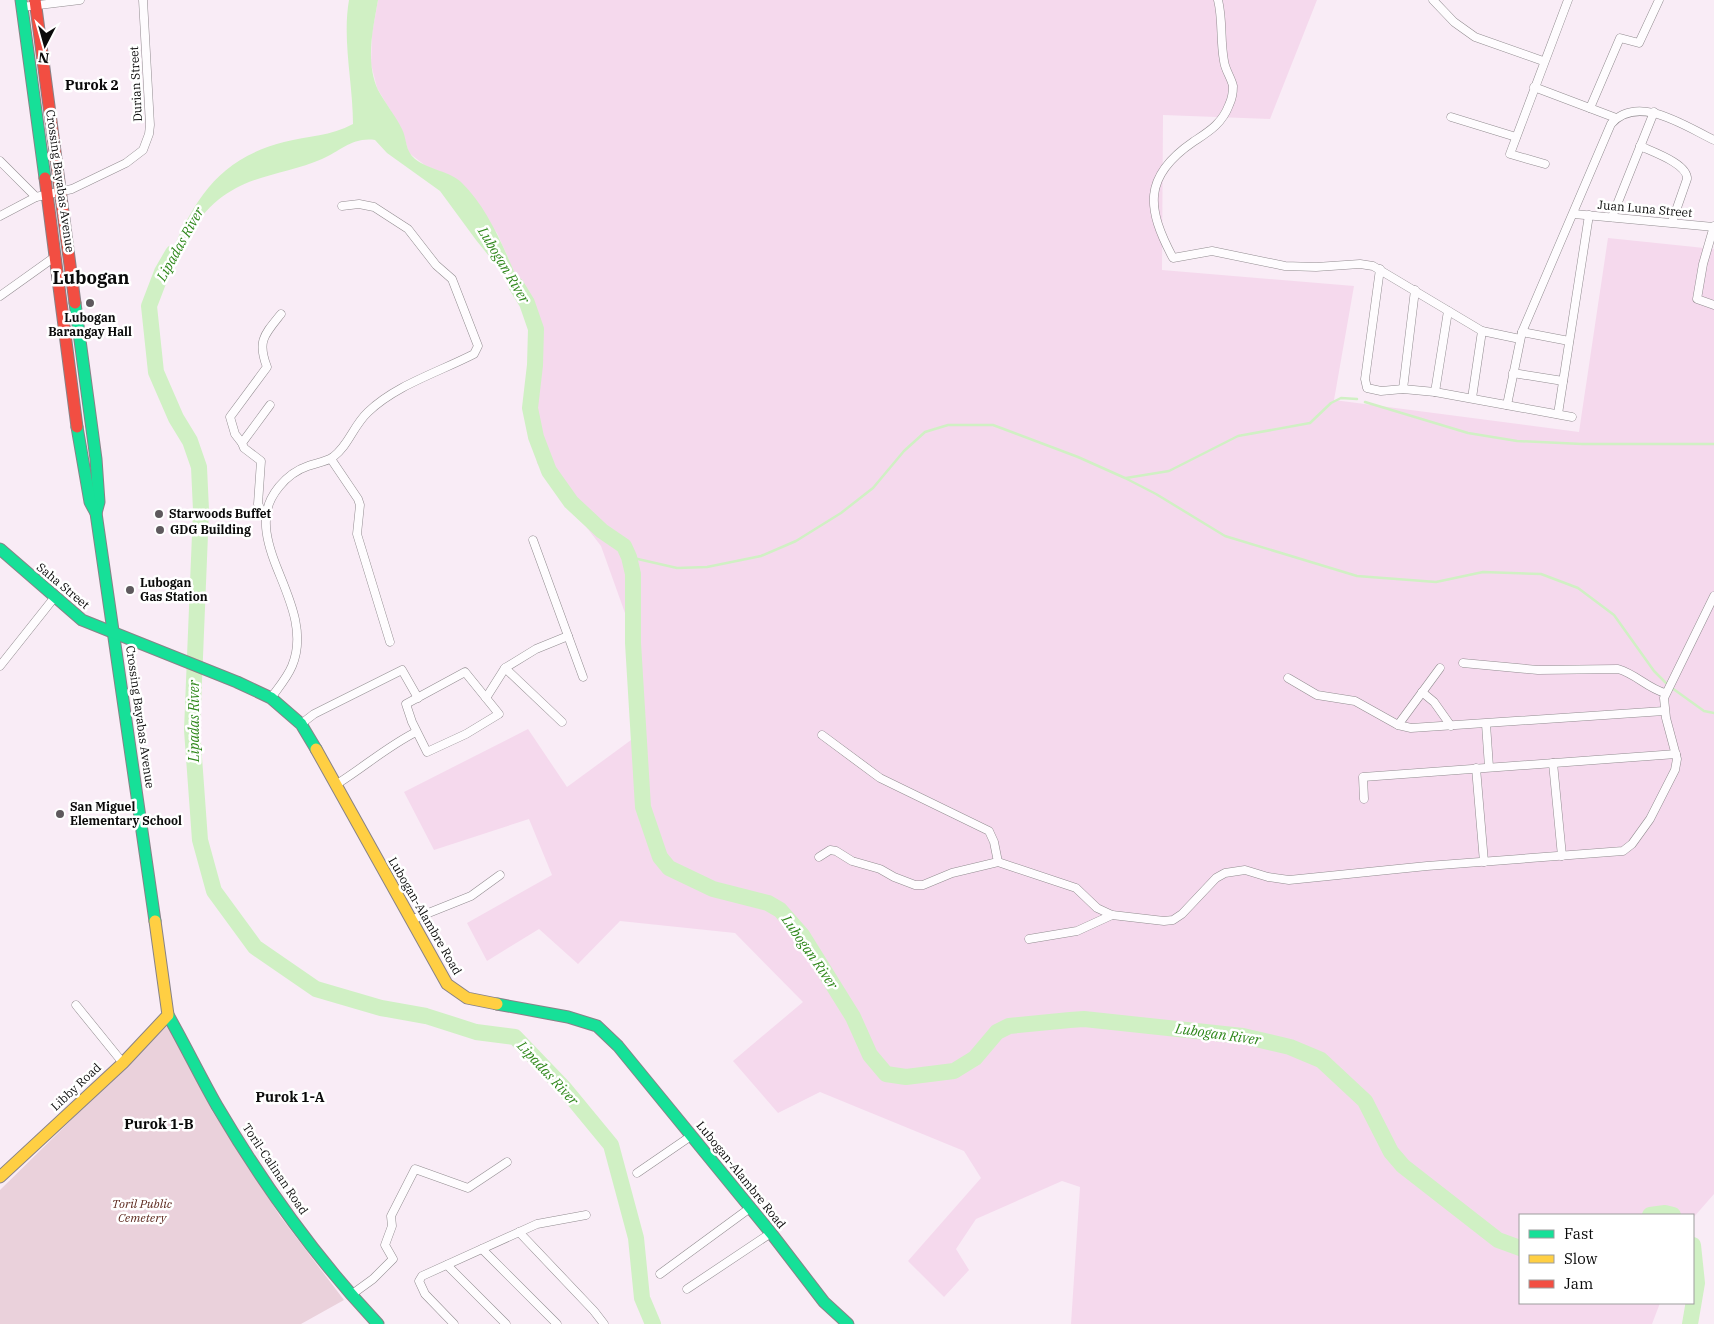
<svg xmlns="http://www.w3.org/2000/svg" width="1714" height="1324" font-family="'IBM Plex Serif',serif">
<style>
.farmland{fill:#f5d9ed}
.cemetery{fill:#ead1db}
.water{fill:#d0f0c4}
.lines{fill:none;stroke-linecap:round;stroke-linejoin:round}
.stream{stroke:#d0f0c4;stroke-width:2.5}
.river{stroke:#d0f0c4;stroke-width:16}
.street-casing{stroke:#928c90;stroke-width:9}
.fast-casing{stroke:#888287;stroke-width:13}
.slow-casing{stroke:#888287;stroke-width:13}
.jam-casing{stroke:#888287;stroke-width:13}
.street{stroke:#fefcfe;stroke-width:8}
.fast{stroke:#16e098;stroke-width:11}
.slow{stroke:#ffcf43;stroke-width:11}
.jam{stroke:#f24e42;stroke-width:11}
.poi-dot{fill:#5e595d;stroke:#fff;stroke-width:2}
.labels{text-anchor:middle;stroke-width:5;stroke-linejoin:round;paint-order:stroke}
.street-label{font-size:12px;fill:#0a0a0a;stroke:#fff}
.poi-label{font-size:12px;font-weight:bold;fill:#0a0a0a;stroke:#fff;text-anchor:start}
.park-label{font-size:12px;font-style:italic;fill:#5d291e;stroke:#fff}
.neighbourhood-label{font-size:14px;font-weight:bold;fill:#0a0a0a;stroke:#fff}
.water-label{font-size:14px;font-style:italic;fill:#2e871a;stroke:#fff}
.district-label{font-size:18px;font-weight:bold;fill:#0a0a0a;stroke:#fff}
</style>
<rect width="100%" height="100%" fill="#f9ecf6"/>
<!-- farmland -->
<path class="farmland" d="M 378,0 L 1317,0 L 1270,119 L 1163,115 L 1162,270 L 1354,286 L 1334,400 L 1579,432 L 1608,238 L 1714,249 L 1714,1194 L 1693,1218 L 1693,1215 L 1520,1215 L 1520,1303 L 1660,1303 L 1652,1324 L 1071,1324 L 1080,1187 L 1062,1181 L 976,1219 L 956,1249 L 969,1270 L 944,1297 L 908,1261 L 981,1178 L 964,1151 L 820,1092 L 778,1113 L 733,1061 L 803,1002 L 735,933 L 620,921 L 578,964 L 539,929 L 487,961 L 467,923 L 552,875 L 529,819 L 434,850 L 404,792 L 528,729 L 567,787 L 642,732 L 640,655 L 601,546 L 537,463 L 527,303 L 506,253 L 497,233 L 446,174 L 426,166 L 409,153 L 402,130 L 377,88 L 371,64 L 372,34 Z"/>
<!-- cemetery -->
<path class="cemetery" d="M 169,1024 L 212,1111 L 280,1216 L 344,1300 L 301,1324 L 0,1324 L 0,1190 Z"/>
<!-- water -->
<path class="water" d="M 349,0 L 378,0 C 373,29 365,61 378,90 C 385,103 395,115 402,129 C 407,139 405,151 415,159 C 429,170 450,171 462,183 C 492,212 511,265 527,303 L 476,240 L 440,191 L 387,153 L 375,140 C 352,137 341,151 322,159 C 293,172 259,174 231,191 C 201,208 182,245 162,272 C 191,209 210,161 284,142 C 308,136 331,136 353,124 C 353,83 342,40 349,0 Z"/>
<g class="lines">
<!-- stream -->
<g class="stream">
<path d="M 1365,402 L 1468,433 L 1517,441 L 1582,444 L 1714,444"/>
<path d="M 1126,478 L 1169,471 L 1238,436 L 1310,423 L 1331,403 L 1341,398 L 1357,399"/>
<path d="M 629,557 L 677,568 L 707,567 L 761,556 L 796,541 L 841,513 L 873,488 L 904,451 L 925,432 L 948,425 L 993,425 L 1078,457 L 1125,478 L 1156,494 L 1225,536 L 1357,576 L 1436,582 L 1483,572 L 1541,574 L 1578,588 L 1614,615 L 1654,671 L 1666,683"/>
<path d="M 1672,688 L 1704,711 L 1714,713"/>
</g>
<!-- river -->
<g class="river">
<path d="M 173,253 L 162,272 L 149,306 L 156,372 L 176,418 L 190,441 L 199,467 L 201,510 L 192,730 L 200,840 L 214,891 L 255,947 L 316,989 L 381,1008 L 426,1016 L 476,1032 L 515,1037 L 564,1088 L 611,1145 L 636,1238 L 642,1298 L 653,1324"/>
<path d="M 516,285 L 527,303 L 536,329 L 535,365 L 530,408 L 536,437 L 549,471 L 571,502 L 602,531 L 624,546 L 629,557 L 633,574 L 633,643 L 643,807 L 660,857 L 669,868 L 713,889 L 768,903 L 780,910 L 802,935 L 853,1017 L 870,1055 L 886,1074 L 906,1077 L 954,1071 L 975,1058 L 997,1032 L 1009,1026 L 1070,1020 L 1084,1019 L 1243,1036 L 1290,1047 L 1321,1060 L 1365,1101 L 1391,1152 L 1403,1166 L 1498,1240 L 1520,1248"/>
<path d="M 1650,1215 L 1665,1213 L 1673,1215"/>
<path d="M 1690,1324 L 1697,1283 L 1693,1245"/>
</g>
<defs>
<g id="street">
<path d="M 1218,0 C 1223,20 1220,40 1224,61 C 1225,70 1231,77 1233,86 C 1233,92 1232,99 1229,105 C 1222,124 1208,132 1193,142 C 1142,177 1147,209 1173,258 L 1212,251 L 1285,266 L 1316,267 L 1360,264 L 1373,266 L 1482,331 L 1520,339"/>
<path d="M 1433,0 L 1454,22 L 1475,37 L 1543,61"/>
<path d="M 22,7 L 80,0"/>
<path d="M 1534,87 L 1616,118"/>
<path d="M 1590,108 L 1620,38 L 1639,43 L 1659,0"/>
<path d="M 1451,117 L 1516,137"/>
<path d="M 1640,146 C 1653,152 1688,164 1687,179 L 1672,222"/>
<path d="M 0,161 L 36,197"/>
<path d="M 1545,164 L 1510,154 L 1568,0"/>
<path d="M 1574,214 L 1714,227"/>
<path d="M 0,216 L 36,197 L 72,189 L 126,163 L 143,150 L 149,134 L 150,125 L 143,0"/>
<path d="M 1612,217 L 1654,112"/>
<path d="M 1714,226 L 1703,264 L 1697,299 L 1714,305"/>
<path d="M 1380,269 L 1365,379 L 1367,388 L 1381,391 L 1403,389 L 1435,392 L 1572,417"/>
<path d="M 0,296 L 56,256"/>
<path d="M 1522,332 L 1569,341"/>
<path d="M 1513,373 L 1563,381"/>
<path d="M 1403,389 L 1415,290"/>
<path d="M 1435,392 L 1448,311"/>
<path d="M 1472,398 L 1482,331"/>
<path d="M 1507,405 L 1522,332 L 1611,124 C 1638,93 1686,127 1714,140"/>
<path d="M 1558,414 L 1589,215"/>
<path d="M 242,443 L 235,434 L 230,417 L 267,367 C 257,341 264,335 281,314"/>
<path d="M 331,459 L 358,499 L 360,505 L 357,534 L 390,642"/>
<path d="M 266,519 L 258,504 L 261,461 L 244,448 L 242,443 L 270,405"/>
<path d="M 533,540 L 583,677"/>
<path d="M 1463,663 L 1538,670 L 1618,669 C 1636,674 1647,688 1665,693"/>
<path d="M 0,666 L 54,598"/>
<path d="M 505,668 L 562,722"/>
<path d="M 465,672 L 499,714 L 466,734 L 427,752 L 412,722 L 406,704 Z"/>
<path d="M 1288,678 L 1317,695 L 1355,701 L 1398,725 L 1411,728 L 1664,711"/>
<path d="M 1422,692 L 1434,702 L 1451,726"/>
<path d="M 271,698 C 278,688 287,678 292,666 C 306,633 289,598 277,568 C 271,553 265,535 266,520 C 266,496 287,473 308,466 C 316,463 326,462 333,457 C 349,445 353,426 368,412 C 396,385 439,372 474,354 L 478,346 L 452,279 L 436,265 L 408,229 L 374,207 L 359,204 L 342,206"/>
<path d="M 486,698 L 505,668 L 536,649 L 568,636"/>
<path d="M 301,724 L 314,714 L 402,670 L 418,698"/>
<path d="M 1486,724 L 1489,767"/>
<path d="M 1398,725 L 1440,668"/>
<path d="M 822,735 L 880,778 L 989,831 L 994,842 L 998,862"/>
<path d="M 1553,763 L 1562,856"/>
<path d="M 1476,768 L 1484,862"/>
<path d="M 337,784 C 364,767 388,746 416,732"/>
<path d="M 1364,799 L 1363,777 L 1676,754"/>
<path d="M 819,857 L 830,850 L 836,851 L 852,861 L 880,869 L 894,877 L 915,885 L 923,885 L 952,873 L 998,862 L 1076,888 L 1097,908 L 1112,915 L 1164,921 L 1173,920 L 1182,914 L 1216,878 L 1225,873 L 1245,870 L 1268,877 L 1289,880 L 1427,866 L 1623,851 L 1632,844 L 1650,819 L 1675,770 L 1677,759 L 1666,718 L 1664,698 L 1714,596"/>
<path d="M 411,920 L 471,896 L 500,875"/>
<path d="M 1029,939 L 1077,931 L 1112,915"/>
<path d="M 76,1005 L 123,1063"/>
<path d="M 637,1173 L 691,1136"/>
<path d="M 519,1232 L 594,1311 L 604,1324"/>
<path d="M 482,1249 L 557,1324"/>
<path d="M 447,1265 L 506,1324"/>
<path d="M 660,1274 L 750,1208"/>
<path d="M 687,1289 L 771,1233"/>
<path d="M 351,1295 L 373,1279 L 393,1259 L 385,1245 L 392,1226 L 391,1216 L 415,1169 L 468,1188 L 507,1162"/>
<path d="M 454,1324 L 425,1294 L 419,1281 L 422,1276 L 537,1224 L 586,1215"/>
</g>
<g id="fast">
<path d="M 21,0 L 45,178"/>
<path d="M 75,303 L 96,459 L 99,502 L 96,513"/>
<path d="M 77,427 L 90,502 L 96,513 L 155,921"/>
<path d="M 0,549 L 82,620 L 237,682 L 271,698 L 301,724 L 316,749"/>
<path d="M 497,1004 L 568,1017 L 597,1026 L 618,1046 L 771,1233 L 824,1302 L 848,1324"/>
<path d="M 168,1015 C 185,1045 200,1076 217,1106 C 263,1184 316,1258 378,1324"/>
</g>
<g id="slow">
<path d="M 316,749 L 447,984 L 467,998 L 497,1004"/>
<path d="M 0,1177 L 123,1063 L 168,1015 L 155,921"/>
</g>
<g id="jam">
<path d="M 35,0 L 75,303"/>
<path d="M 45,178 L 77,427"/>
</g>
</defs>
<!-- street casing -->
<use href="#street" class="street-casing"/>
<!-- fast casing -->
<use href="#fast" class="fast-casing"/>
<!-- slow casing -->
<use href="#slow" class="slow-casing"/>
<!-- jam casing -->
<use href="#jam" class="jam-casing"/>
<!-- street -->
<use href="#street" class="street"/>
<!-- fast -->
<use href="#fast" class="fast"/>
<!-- slow -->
<use href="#slow" class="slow"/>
<!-- jam -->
<use href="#jam" class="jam"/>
</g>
<!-- markers -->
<g class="poi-dot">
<circle cx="90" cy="303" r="5"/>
<circle cx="159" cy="514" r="5"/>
<circle cx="160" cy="530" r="5"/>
<circle cx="130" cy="590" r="5"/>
<circle cx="60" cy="814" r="5"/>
</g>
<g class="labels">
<!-- street labels -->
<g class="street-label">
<text transform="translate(136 84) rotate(-93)" y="4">Durian Street</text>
<text transform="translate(60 181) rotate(82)" y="4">Crossing Bayabas Avenue</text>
<text transform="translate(1645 209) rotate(5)" y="4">Juan Luna Street</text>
<text transform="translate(63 586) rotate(40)" y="4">Saha Street</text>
<text transform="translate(140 717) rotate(82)" y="4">Crossing Bayabas Avenue</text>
<text transform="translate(425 916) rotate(60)" y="4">Lubogan-Alambre Road</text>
<text transform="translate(76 1087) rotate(-43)" y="4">Libby Road</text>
<text transform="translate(275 1169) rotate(56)" y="4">Toril-Calinan Road</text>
<text transform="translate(741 1175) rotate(51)" y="4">Lubogan-Alambre Road</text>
</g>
<!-- poi labels -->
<g class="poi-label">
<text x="90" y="322" text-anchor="middle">Lubogan<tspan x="90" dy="14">Barangay Hall</tspan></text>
<text x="169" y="518">Starwoods Buffet</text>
<text x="170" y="534">GDG Building</text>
<text x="140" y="587">Lubogan<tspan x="140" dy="14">Gas Station</tspan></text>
<text x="70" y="811">San Miguel<tspan x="70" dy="14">Elementary School</tspan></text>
</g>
<!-- park labels -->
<g class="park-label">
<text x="142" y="1208">Toril Public<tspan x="142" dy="14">Cemetery</tspan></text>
</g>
<!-- neighbourhood labels -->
<g class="neighbourhood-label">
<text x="92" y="90">Purok 2</text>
<text x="290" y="1102">Purok 1-A</text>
<text x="159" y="1129">Purok 1-B</text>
</g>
<!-- water labels -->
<g class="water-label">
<text transform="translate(180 244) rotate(-61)" y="5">Lipadas River</text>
<text transform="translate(504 265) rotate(59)" y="5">Lubogan River</text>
<text transform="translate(194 721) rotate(-90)" y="5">Lipadas River</text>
<text transform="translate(810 952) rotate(55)" y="5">Lubogan River</text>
<text transform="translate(1218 1034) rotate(8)" y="5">Lubogan River</text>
<text transform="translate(548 1073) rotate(47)" y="5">Lipadas River</text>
</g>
<!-- district labels -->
<g class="district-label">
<text x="91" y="284">Lubogan</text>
</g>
</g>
<!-- legend -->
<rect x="1519" y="1214" width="175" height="90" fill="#ffffff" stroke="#9d9d9d"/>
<rect x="1529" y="1230" width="25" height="8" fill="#16e098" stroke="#9d9d9d"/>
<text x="1564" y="1239" font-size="15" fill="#0a0a0a">Fast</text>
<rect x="1529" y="1255" width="25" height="8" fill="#ffcf43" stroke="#9d9d9d"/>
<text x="1564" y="1264" font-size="15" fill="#0a0a0a">Slow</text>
<rect x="1529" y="1280" width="25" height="8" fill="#f24e42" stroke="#9d9d9d"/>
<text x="1564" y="1289" font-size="15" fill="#0a0a0a">Jam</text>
<!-- north arrow -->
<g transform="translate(45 45) rotate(186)" stroke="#ffffff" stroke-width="4" paint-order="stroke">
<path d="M0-4L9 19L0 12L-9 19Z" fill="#0a0a0a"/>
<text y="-8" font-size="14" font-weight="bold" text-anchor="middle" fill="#0a0a0a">N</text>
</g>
</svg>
